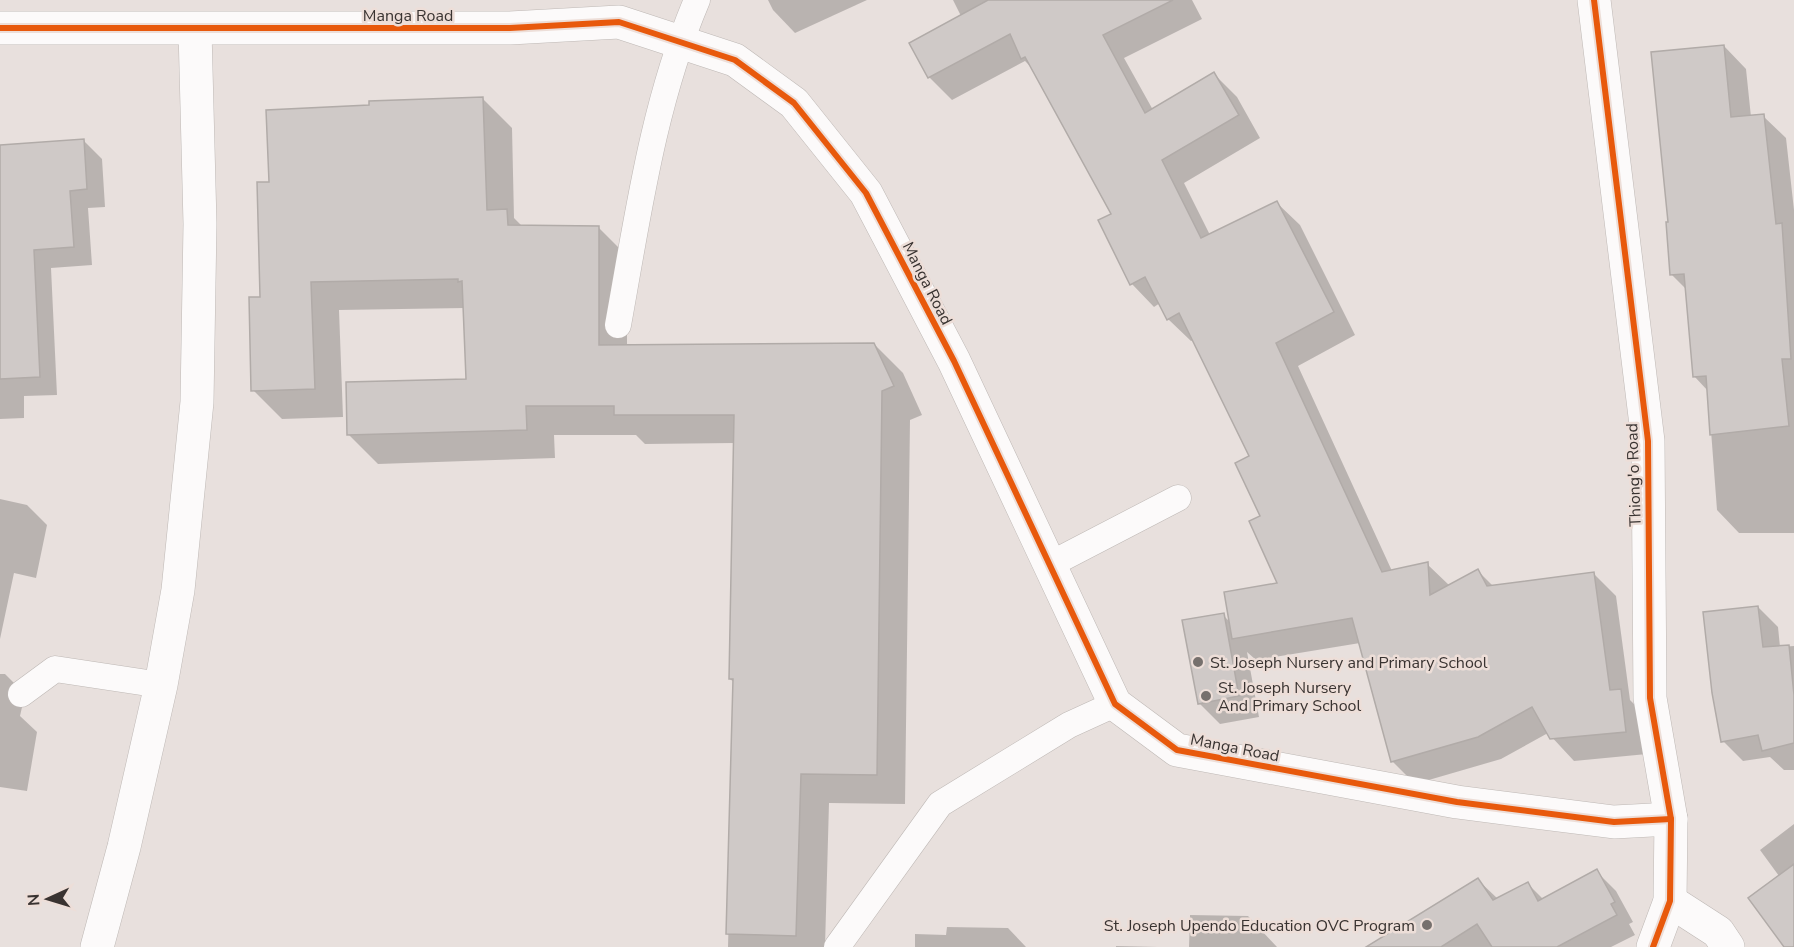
<svg xmlns="http://www.w3.org/2000/svg" width="1794" height="947" font-family="'Nunito Sans',sans-serif">
<style>
.shadow{fill:#0003}
.building{fill:#cfc9c7;stroke:#b1aba8;stroke-width:1.5}
.lines{fill:none;stroke-linecap:round;stroke-linejoin:round}
.service-casing{stroke:#beb8b5;stroke-width:27}
.minor-casing{stroke:#beb8b5;stroke-width:34}
.service{stroke:#fcfafa;stroke-width:26}
.minor{stroke:#fcfafa;stroke-width:33}
.cycleway-casing{stroke:#edded8;stroke-width:10}
.cycleway{stroke:#e8590c;stroke-width:6}
.poi-dot{fill:#76706d;stroke:#edded8;stroke-width:2}
.labels{text-anchor:middle;stroke-width:5;stroke-linejoin:round;paint-order:stroke}
.street-label{font-size:16px;fill:#393331;stroke:#edded8}
.poi-label{font-size:16px;fill:#393331;stroke:#edded8;text-anchor:start}
</style>
<rect width="100%" height="100%" fill="#e8e0dd"/>
<!-- shadow -->
<g class="shadow">
<path d="M 768,0 L 867,0 L 795,33 L 773,10 Z"/>
<path d="M 953,0 L 1192,0 L 1202,19 L 1124,58 L 1153,110 L 1214,74 L 1237,97 L 1260,138 L 1184,183 L 1210,235 L 1277,203 L 1300,225 L 1355,335 L 1298,366 L 1392,571 L 1427,564 L 1450,586 L 1477,570 L 1493,586 L 1594,574 L 1616,596 L 1630,700 L 1643,713 L 1647,754 L 1574,761 L 1548,733 L 1501,759 L 1415,784 L 1392,761 L 1360,643 L 1256,660 L 1247,652 L 1259,717 L 1220,724 L 1199,703 L 1223,615 L 1230,622 L 1279,584 L 1251,457 L 1194,340 L 1191,341 L 1168,319 L 1160,303 L 1154,307 L 1132,284 L 1100,221 L 1113,215 L 1034,70 L 1025,61 L 952,100 L 930,78 L 911,43 L 961,16 Z"/>
<path d="M 1724,46 L 1746,69 L 1751,117 L 1763,116 L 1786,138 L 1794,210 L 1794,533 L 1739,533 L 1717,510 L 1708,391 L 1694,376 L 1687,290 L 1672,275 L 1670,223 Z"/>
<path d="M 483,99 L 512,128 L 514,218 L 523,227 L 598,227 L 627,256 L 627,346 L 874,344 L 903,373 L 922,415 L 910,420 L 905,804 L 829,803 L 825,947 L 728,947 L 735,683 L 730,679 L 735,443 L 645,444 L 636,435 L 554,435 L 555,458 L 378,464 L 349,435 L 467,380 L 465,308 L 339,310 L 343,417 L 282,419 L 253,390 L 270,183 Z"/>
<path d="M 84,141 L 102,159 L 105,207 L 88,208 L 92,265 L 51,268 L 57,395 L 24,396 L 24,418 L 0,419 L 0,146 Z"/>
<path d="M 0,499 L 27,505 L 47,525 L 36,578 L 14,573 L 0,639 Z"/>
<path d="M 1758,607 L 1778,627 L 1780,647 L 1794,646 L 1794,770 L 1784,770 L 1770,757 L 1743,761 L 1723,741 Z"/>
<path d="M 0,674 L 5,674 L 25,694 L 20,716 L 37,732 L 27,791 L 0,787 Z"/>
<path d="M 1794,824 L 1794,947 L 1786,947 L 1779,876 L 1760,850 Z"/>
<path d="M 1596,871 L 1616,891 L 1633,922 L 1629,924 L 1635,935 L 1611,947 L 1417,947 L 1478,880 L 1498,899 L 1528,884 L 1544,900 Z"/>
<path d="M 1190,915 L 1248,916 L 1277,947 L 1189,947 Z"/>
<path d="M 947,927 L 1008,928 L 1026,947 L 915,947 L 915,934 L 946,935 Z"/>
<path d="M 1116,946 L 1158,947 L 1116,947 Z"/>
</g>
<!-- building -->
<g class="building">
<path d="M 988,0 L 1173,0 L 1103,35 L 1145,113 L 1214,72 L 1239,115 L 1162,160 L 1201,238 L 1277,201 L 1334,312 L 1276,343 L 1382,572 L 1428,562 L 1430,595 L 1478,569 L 1487,586 L 1594,572 L 1610,690 L 1621,689 L 1626,732 L 1550,739 L 1532,707 L 1478,737 L 1391,762 L 1352,618 L 1232,639 L 1224,592 L 1277,583 L 1249,521 L 1260,516 L 1235,463 L 1249,456 L 1179,313 L 1167,320 L 1145,277 L 1130,285 L 1098,220 L 1111,214 L 1025,57 L 1021,59 L 1010,34 L 928,78 L 909,43 Z"/>
<path d="M 1724,45 L 1731,117 L 1764,114 L 1776,224 L 1782,223 L 1791,359 L 1782,359 L 1789,426 L 1710,435 L 1706,376 L 1693,377 L 1684,274 L 1670,275 L 1666,222 L 1668,222 L 1651,52 Z"/>
<path d="M 483,97 L 487,210 L 507,209 L 508,225 L 599,226 L 599,345 L 874,343 L 894,386 L 882,391 L 877,775 L 801,774 L 796,936 L 726,934 L 733,679 L 729,679 L 734,415 L 614,415 L 614,406 L 526,406 L 527,430 L 347,435 L 346,382 L 466,379 L 462,281 L 458,282 L 458,279 L 311,282 L 315,389 L 251,391 L 249,297 L 260,297 L 257,182 L 269,182 L 266,110 L 369,105 L 369,101 Z"/>
<path d="M 84,139 L 87,189 L 70,191 L 74,247 L 34,250 L 40,377 L 0,379 L 0,145 Z"/>
<path d="M 1758,606 L 1763,647 L 1789,645 L 1794,695 L 1794,743 L 1762,751 L 1758,735 L 1721,742 L 1712,693 L 1703,612 Z"/>
<path d="M 1224,613 L 1239,696 L 1198,704 L 1182,620 Z"/>
<path d="M 1794,864 L 1794,947 L 1784,947 L 1748,898 Z"/>
<path d="M 1597,869 L 1615,902 L 1611,904 L 1617,915 L 1557,947 L 1492,947 L 1477,924 L 1441,947 L 1366,947 L 1478,878 L 1493,900 L 1528,882 L 1538,901 Z"/>
</g>
<g class="lines">
<defs>
<g id="service">
<path d="M 618,325 C 638,215 653,104 697,0"/>
<path d="M 1049,565 L 1178,498"/>
<path d="M 21,694 L 55,669 L 161,685"/>
<path d="M 837,947 L 940,804 L 1069,725 L 1115,704"/>
</g>
<g id="minor">
<path d="M 1594,0 L 1648,441 L 1650,698 L 1671,819 L 1670,901 L 1653,947"/>
<path d="M 0,28 L 510,28 L 619,22 L 735,60 L 794,103 L 866,193 L 954,361 L 1115,704 L 1177,750 L 1457,802 L 1614,822 L 1671,819"/>
<path d="M 1670,901 L 1718,932 L 1728,947"/>
<path d="M 97,947 L 124,847 L 161,685 L 178,590 L 197,402 L 200,224 L 195,30"/>
</g>
</defs>
<!-- service casing -->
<use href="#service" class="service-casing"/>
<!-- minor casing -->
<use href="#minor" class="minor-casing"/>
<!-- service -->
<use href="#service" class="service"/>
<!-- minor -->
<use href="#minor" class="minor"/>
<defs>
<g id="cycleway">
<path d="M 1594,0 L 1648,441 L 1650,698 L 1671,819 L 1670,901 L 1653,947"/>
<path d="M 0,28 L 510,28 L 619,22 L 735,60 L 794,103 L 866,193 L 954,361 L 1115,704 L 1177,750 L 1457,802 L 1614,822 L 1671,819"/>
</g>
</defs>
<!-- cycleway casing -->
<use href="#cycleway" class="cycleway-casing"/>
<!-- cycleway -->
<use href="#cycleway" class="cycleway"/>
</g>
<!-- markers -->
<g class="poi-dot">
<circle cx="1198" cy="662" r="6"/>
<circle cx="1206" cy="696" r="6"/>
<circle cx="1427" cy="925" r="6"/>
</g>
<g class="labels">
<!-- street labels -->
<g class="street-label">
<text x="408" y="21">Manga Road</text>
<text transform="translate(928 283) rotate(63)" y="6">Manga Road</text>
<text transform="translate(1633 475) rotate(-92)" y="6">Thiong'o Road</text>
<text transform="translate(1235 747) rotate(11)" y="6">Manga Road</text>
</g>
<!-- poi labels -->
<g class="poi-label">
<text x="1210" y="668">St. Joseph Nursery and Primary School</text>
<text x="1218" y="693">St. Joseph Nursery<tspan x="1218" dy="18">And Primary School</tspan></text>
<text x="1415" y="931" text-anchor="end">St. Joseph Upendo Education OVC Program</text>
</g>
</g>
<!-- north arrow -->
<g transform="translate(48 899) rotate(266)" stroke="#edded8" stroke-width="4.5" paint-order="stroke">
<path d="M0-4.5L10 22L0 15L-10 22Z" fill="#393331"/>
<text y="-9" font-size="16" font-weight="bold" text-anchor="middle" fill="#393331">N</text>
</g>
</svg>
